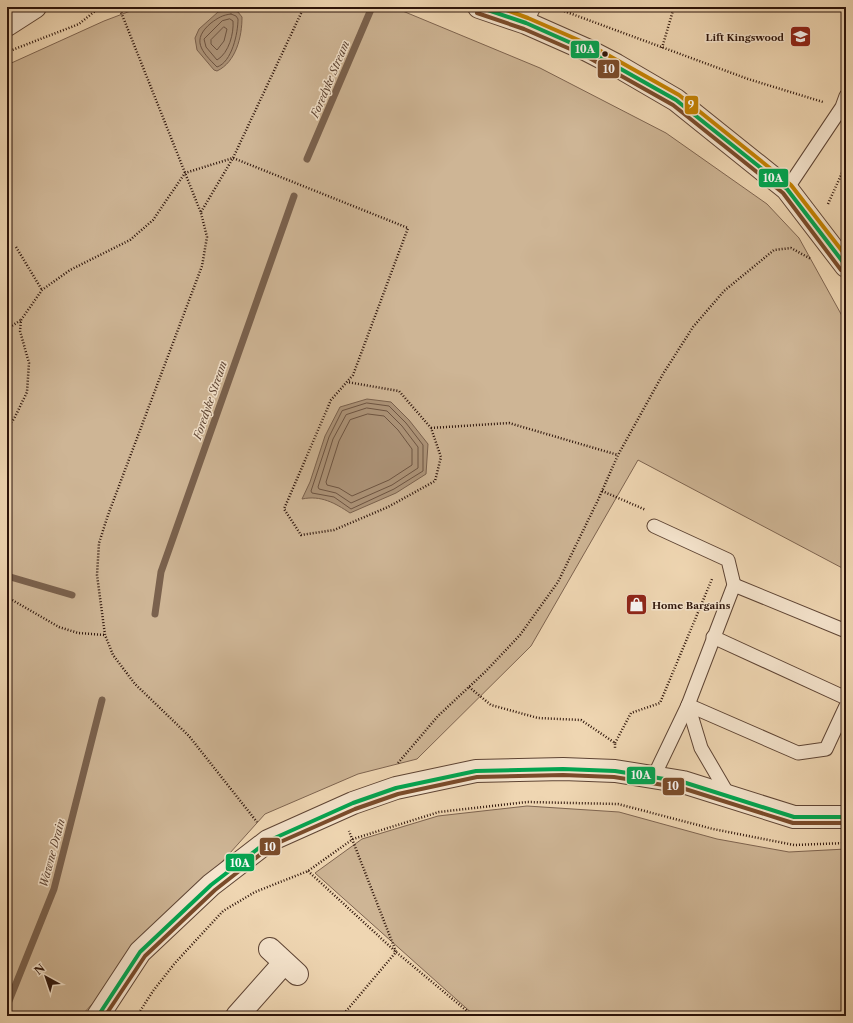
<svg xmlns="http://www.w3.org/2000/svg" width="853" height="1023" font-family="'Libre Caslon Text',serif">
<style>
.green{fill:#ceb595;stroke:#7e6450}
.water{fill:#ad9479;stroke:#7a614d}
.lines{fill:none;stroke-linecap:round;stroke-linejoin:round}
.shore{stroke:#6d5442;stroke-width:1}
.stream{stroke:#7a614d;stroke-width:7}
.service-casing{stroke:#5e4434;stroke-width:15}
.minor-casing{stroke:#5e4434;stroke-width:24}
.tertiary-casing{stroke:#5e4434;stroke-width:24}
.path{stroke:#2d140a;stroke-width:2.5;stroke-dasharray:1 2;stroke-linecap:butt}
.service{stroke:#f5e4cd;stroke-width:13}
.minor{stroke:#f5e4cd;stroke-width:22}
.tertiary{stroke:#f5e4cd;stroke-width:22}
.bus-1-casing{stroke:#f5e4cd;stroke-width:7}
.bus-2-casing{stroke:#f5e4cd;stroke-width:7}
.bus-3-casing{stroke:#f5e4cd;stroke-width:7}
.bus-1{stroke:#00a651;stroke-width:4}
.bus-2{stroke:#7a4b2a;stroke-width:4}
.bus-3{stroke:#c48202;stroke-width:4}
.bus-dot{fill:#2d140a;stroke:#f5e4cd;stroke-width:1.5}
.labels{text-anchor:middle;stroke-width:3;stroke-linejoin:round;paint-order:stroke}
.poi-label{font-size:10px;font-weight:bold;fill:#2d140a;stroke:#f5e4cd;text-anchor:end}
.water-label{font-size:11px;font-style:italic;fill:#604736;stroke:#f5e4cd}
.line-badge{stroke:#f5e4cd;stroke-width:1.5}
.badge-label{font-size:11px;text-anchor:middle;font-weight:bold;fill:#fff}
</style>
<rect width="100%" height="100%" fill="#efd6b2"/>
<filter id="stains"><feTurbulence type="fractalNoise" baseFrequency=".005" numOctaves="4"/><feColorMatrix values="0 0 0 0 .2 0 0 0 0 .09 0 0 0 0 .02 0 0 0 .5 -.17"/></filter>
<radialGradient id="worn" r=".72"><stop offset=".6" stop-color="#630" stop-opacity="0"/><stop offset="1" stop-color="#630" stop-opacity=".3"/></radialGradient>
<!-- green -->
<g class="green">
<path d="M 141,7 L 393,7 L 540,68 L 666,133 L 767,204 L 799,238 L 846,323 L 846,570 L 638,460 L 531,646 L 417,759 L 358,774 L 265,814 L 150,942 L 81,1016 L 7,1016 L 7,65 L 104,21 Z"/>
<path d="M 527,806 L 619,812 L 717,839 L 789,852 L 846,849 L 846,1016 L 475,1016 L 315,873 L 362,839 L 438,816 Z"/>
</g>
<!-- water -->
<g class="water">
<path d="M 231,10 L 238,12 L 242,17 C 242,37 236,62 217,71 L 214,70 L 197,50 L 195,38 L 199,29 L 218,12 Z"/>
<path d="M 367,399 L 391,402 L 409,420 L 428,444 L 426,474 L 396,493 L 350,513 C 335,503 321,495 302,499 L 310,482 L 325,436 L 340,407 Z"/>
</g>
<g class="lines">
<!-- shore -->
<g class="shore">
<path d="M 231,14 L 236,16 L 238,19 C 238,33 232,62 217,67 C 201,51 191,40 211,23 C 218,18 222,15 231,14 Z"/>
<path d="M 230,19 L 233,21 C 234,33 229,53 217,60 L 206,47 L 204,39 L 222,21 Z"/>
<path d="M 224,27 L 227,29 L 224,41 L 217,50 L 211,44 L 211,40 Z"/>
<path d="M 367,403 L 389,406 L 406,423 L 423,445 L 423,471 L 394,489 L 351,509 L 334,497 L 312,493 L 311,491 L 329,437 L 342,411 Z"/>
<path d="M 367,408 L 387,411 L 402,426 L 418,447 L 418,468 L 392,485 L 351,503 L 336,493 L 319,489 L 318,487 L 333,439 L 346,415 Z"/>
<path d="M 368,414 L 384,416 L 398,430 L 412,449 L 412,465 L 389,480 L 352,496 L 339,488 L 327,485 L 326,482 L 339,441 L 350,420 Z"/>
</g>
<!-- stream -->
<g class="stream">
<path d="M 307,159 L 372,7"/>
<path d="M 7,576 L 72,595"/>
<path d="M 155,614 L 161,572 L 294,196"/>
<path d="M 7,1006 L 54,889 L 102,700"/>
</g>
<defs>
<g id="service">
<path d="M 526,23 L 534,7"/>
<path d="M 787,189 L 842,107 L 846,96"/>
<path d="M 654,526 L 728,560 L 734,585"/>
<path d="M 713,637 L 846,698"/>
<path d="M 688,705 L 798,753 L 826,749 L 846,706"/>
<path d="M 688,705 L 701,748 L 729,796"/>
<path d="M 654,776 L 688,705 L 734,585 L 846,631"/>
</g>
<g id="minor">
<path d="M 270,949 L 297,974"/>
<path d="M 237,1016 L 284,963"/>
</g>
<g id="tertiary">
<path d="M 479,7 L 526,23 L 587,50 L 616,65 L 676,100 L 787,189 L 846,266"/>
<path d="M 7,25 L 35,7"/>
<path d="M 98,1016 L 140,952 L 211,885 L 268,841 L 353,803 L 396,788 L 476,771 L 563,769 L 615,771 L 683,782 L 794,817 L 846,817"/>
</g>
</defs>
<!-- service casing -->
<use href="#service" class="service-casing"/>
<!-- minor casing -->
<use href="#minor" class="minor-casing"/>
<!-- tertiary casing -->
<use href="#tertiary" class="tertiary-casing"/>
<!-- path -->
<g class="path">
<path d="M 119,7 L 201,213 L 207,237 L 202,266 L 108,515 L 99,543 L 97,575 L 105,635 L 113,655 L 135,684 L 189,736 L 257,822"/>
<path d="M 553,7 L 748,79 L 823,102"/>
<path d="M 662,48 L 674,7"/>
<path d="M 7,52 L 79,24 L 100,7"/>
<path d="M 828,204 L 846,164"/>
<path d="M 201,212 L 233,158 L 304,7"/>
<path d="M 16,247 L 42,290"/>
<path d="M 7,329 L 21,320"/>
<path d="M 7,427 L 14,419 L 27,392 L 29,363 L 20,331 L 21,320 L 42,290 L 70,270 L 130,240 L 153,220 L 185,173 L 233,158 L 408,228 L 353,375 L 331,400 L 284,509 L 301,535 L 334,530 L 388,507 L 435,481 L 441,457 L 431,428 L 399,391 L 347,382"/>
<path d="M 431,428 L 509,423 L 618,455"/>
<path d="M 602,491 L 646,510"/>
<path d="M 7,597 L 59,627 L 78,633 L 105,635"/>
<path d="M 469,687 L 491,705 L 538,718 L 581,720 L 615,743 L 615,749"/>
<path d="M 615,743 L 631,713 L 660,703 L 712,579"/>
<path d="M 398,763 L 438,716 L 486,671 L 520,635 L 558,582 L 598,500 L 618,455 L 663,374 L 693,327 L 724,291 L 774,250 L 791,248 L 811,259"/>
<path d="M 308,871 L 396,952 L 473,1016"/>
<path d="M 137,1016 L 153,991 L 175,963 L 223,911 L 255,892 L 308,871 L 353,839 L 439,812 L 527,802 L 618,804 L 713,829 L 794,845 L 846,843"/>
<path d="M 342,1016 L 396,952 L 349,831"/>
</g>
<!-- service -->
<use href="#service" class="service"/>
<!-- minor -->
<use href="#minor" class="minor"/>
<!-- tertiary -->
<use href="#tertiary" class="tertiary"/>
<defs>
<g id="bus-1">
<path d="M 479,7 L 526,23 L 587,50 L 676,100 L 787,189 L 846,266"/>
<path d="M 98,1016 L 140,952 L 211,885 L 268,841 L 353,803 L 396,788 L 476,771 L 563,769 L 615,771 L 683,782 L 794,817 L 846,817"/>
</g>
<g id="bus-2">
<path d="M 477,13 L 524,29 L 584,55 L 673,105 L 783,193 L 841,270"/>
<path d="M 105,1016 L 145,956 L 215,890 L 271,846 L 355,809 L 398,794 L 477,777 L 563,775 L 614,777 L 682,788 L 793,823 L 846,823"/>
</g>
<path id="bus-3" d="M 498,7 L 528,18 L 590,45 L 679,95 L 791,185 L 846,256"/>
</defs>
<!-- bus-1 casing -->
<use href="#bus-1" class="bus-1-casing"/>
<!-- bus-2 casing -->
<use href="#bus-2" class="bus-2-casing"/>
<!-- bus-3 casing -->
<use href="#bus-3" class="bus-3-casing"/>
<!-- bus-1 -->
<use href="#bus-1" class="bus-1"/>
<!-- bus-2 -->
<use href="#bus-2" class="bus-2"/>
<!-- bus-3 -->
<use href="#bus-3" class="bus-3"/>
</g>
<!-- icons -->
<defs>
<symbol id="school-square" viewBox="-11 -11 22 22"><rect x="-9" y="-9" width="18" height="18" rx="4" fill="#8f2418" stroke="#f5e4cd"/><path d="M0-5L7-2L0 1L-7-2ZM-4 1L0 2.5L4 1V4Q0 6-4 4Z" fill="#fff"/></symbol>
<symbol id="shop-square" viewBox="-11 -11 22 22"><rect x="-9" y="-9" width="18" height="18" rx="4" fill="#8f2418" stroke="#f5e4cd"/><path d="M-5-2.5h2.3a2.7 3.5 0 0 1 5.4 0H5L5.5 6h-11ZM-1.5-2.5h3a1.5 2.3 0 0 0-3 0Z" fill="#fff"/></symbol>
</defs>
<g fill-rule="evenodd">
<use href="#school-square" x="788" y="24" width="25" height="25"/>
<use href="#shop-square" x="624" y="592" width="25" height="25"/>
</g>
<!-- markers -->
<circle class="bus-dot" cx="605" cy="54" r="3.5"/>
<g class="labels">
<!-- poi labels -->
<g class="poi-label">
<text x="784" y="41">Lift Kingswood</text>
<text x="652" y="609" text-anchor="start">Home Bargains</text>
</g>
<!-- water labels -->
<g class="water-label">
<text transform="translate(330 79) rotate(-67)" y="4">Foredyke Stream</text>
<text transform="translate(210 400) rotate(-71)" y="4">Foredyke Stream</text>
<text transform="translate(52 853) rotate(-75)" y="4">Wawne Drain</text>
</g>
</g>
<g class="line-badge">
<rect x="570" y="40" width="30" height="19" rx="4" fill="#00a651"/>
<rect x="597" y="59" width="23" height="20" rx="4" fill="#7a4b2a"/>
<rect x="684" y="95" width="15" height="20" rx="4" fill="#c48202"/>
<rect x="758" y="168" width="31" height="20" rx="4" fill="#00a651"/>
<rect x="626" y="766" width="30" height="19" rx="4" fill="#00a651"/>
<rect x="662" y="777" width="23" height="19" rx="4" fill="#7a4b2a"/>
<rect x="259" y="837" width="22" height="19" rx="4" fill="#7a4b2a"/>
<rect x="225" y="853" width="30" height="19" rx="4" fill="#00a651"/>
</g>
<g class="badge-label">
<text x="585" y="53">10A</text>
<text x="609" y="73">10</text>
<text x="691" y="109">9</text>
<text x="773" y="182">10A</text>
<text x="641" y="779">10A</text>
<text x="673" y="790">10</text>
<text x="270" y="851">10</text>
<text x="240" y="867">10A</text>
</g>
<!-- margin -->
<rect width="853" height="1023" fill="none" stroke="#efd6b2" stroke-width="24"/>
<rect x="8" y="8" width="837" height="1007" fill="none" stroke="#2d140a" stroke-width="2"/>
<rect x="12" y="12" width="829" height="999" fill="none" stroke="#2d140a"/>
<!-- north arrow -->
<g transform="translate(46 977) rotate(320)" stroke="#f5e4cd" stroke-width="3" paint-order="stroke">
<path d="M0-3L7 15L0 10L-7 15Z" fill="#2d140a"/>
<text y="-6" font-size="11" font-weight="bold" text-anchor="middle" fill="#2d140a">N</text>
</g>
<rect width="100%" height="100%" filter="url(#stains)"/>
<rect width="100%" height="100%" fill="url(#worn)"/>
</svg>
